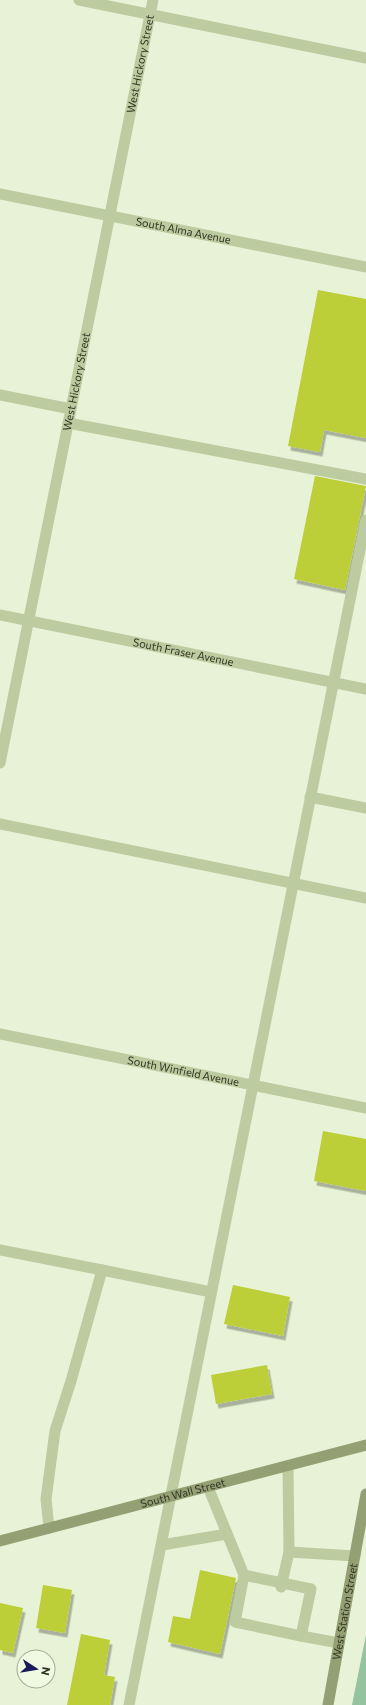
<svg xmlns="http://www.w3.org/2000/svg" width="366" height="1705" font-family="Commissioner,sans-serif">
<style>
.green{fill:#95c29f}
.building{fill:#bccf37;filter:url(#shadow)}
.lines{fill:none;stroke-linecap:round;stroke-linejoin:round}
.service{stroke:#bdcba1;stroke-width:11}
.minor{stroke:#bdcba1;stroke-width:11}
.secondary{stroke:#949f73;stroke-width:11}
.labels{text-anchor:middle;stroke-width:3.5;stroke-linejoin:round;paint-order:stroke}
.street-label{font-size:11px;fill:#323525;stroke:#f0fae2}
</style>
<defs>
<filter id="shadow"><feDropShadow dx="2.5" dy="4.5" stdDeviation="0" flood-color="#0004"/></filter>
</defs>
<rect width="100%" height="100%" fill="#e7f2d6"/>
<!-- green -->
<path class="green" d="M 366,1635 L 366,1705 L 352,1705 Z"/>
<!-- building -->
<g class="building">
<path d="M 318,290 L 366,299 L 366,438 L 324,430 L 320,452 L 288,446 Z"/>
<path d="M 315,476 L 366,486 L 345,590 L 294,579 Z"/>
<path d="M 323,1131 L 366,1139 L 366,1191 L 314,1181 Z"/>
<path d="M 233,1285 L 290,1297 L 283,1336 L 224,1324 Z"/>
<path d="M 267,1365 L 272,1394 L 216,1404 L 211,1375 Z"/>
<path d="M 200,1570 L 236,1578 L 220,1654 L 168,1642 L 173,1616 L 190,1619 Z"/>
<path d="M 43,1585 L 72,1590 L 65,1633 L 36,1628 Z"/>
<path d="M 0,1603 L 23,1608 L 13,1653 L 0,1650 Z"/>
<path d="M 81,1634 L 110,1640 L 104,1675 L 115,1677 L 110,1705 L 67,1705 Z"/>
</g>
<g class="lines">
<!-- service -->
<g class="service">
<path d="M 79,0 L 366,58"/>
<path d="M 0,395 L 71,409"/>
<path d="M 68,423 L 366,479"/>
<path d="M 310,797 L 366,808"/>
<path d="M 0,824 L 366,898"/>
<path d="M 0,1250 L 102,1270 L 71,1381 L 55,1431 L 46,1499 L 49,1528"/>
<path d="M 102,1270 L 211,1292"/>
<path d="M 208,1487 L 244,1575"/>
<path d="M 162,1545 L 227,1534"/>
<path d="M 289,1552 L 355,1556"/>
<path d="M 244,1575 L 311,1589 L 301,1636 L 235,1622 Z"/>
<path d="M 281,1587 L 289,1552 L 288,1466"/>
<path d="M 301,1636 L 339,1643"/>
<path d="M 129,1705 L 366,520"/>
</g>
<!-- minor -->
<g class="minor">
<path id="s1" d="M 0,194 L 366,267"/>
<path id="s2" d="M 0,615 L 366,689"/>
<path id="s3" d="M 0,763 L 153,0"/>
<path id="s4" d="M 0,1034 L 366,1108"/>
</g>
<!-- secondary -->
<g class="secondary">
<path id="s5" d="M 0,1541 L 366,1445"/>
<path id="s6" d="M 328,1705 L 366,1494"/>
</g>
</g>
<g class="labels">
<!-- street labels -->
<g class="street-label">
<text dy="4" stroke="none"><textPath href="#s3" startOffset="713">West Hickory Street</textPath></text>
<text dy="4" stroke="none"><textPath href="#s1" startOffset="187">South Alma Avenue</textPath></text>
<text dy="4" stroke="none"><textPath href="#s3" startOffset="389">West Hickory Street</textPath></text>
<text dy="4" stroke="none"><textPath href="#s2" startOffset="187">South Fraser Avenue</textPath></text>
<text dy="4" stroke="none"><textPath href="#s4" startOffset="187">South Winfield Avenue</textPath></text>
<text dy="4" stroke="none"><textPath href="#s5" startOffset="189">South Wall Street</textPath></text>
<text dy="4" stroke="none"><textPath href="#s6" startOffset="95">West Station Street</textPath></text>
</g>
</g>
<!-- north arrow -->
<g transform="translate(36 1669) rotate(102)"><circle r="19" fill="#f0fae2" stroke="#a4ab96"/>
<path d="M0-3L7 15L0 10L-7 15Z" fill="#181b59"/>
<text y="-6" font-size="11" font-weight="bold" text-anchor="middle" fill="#323525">N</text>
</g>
</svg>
